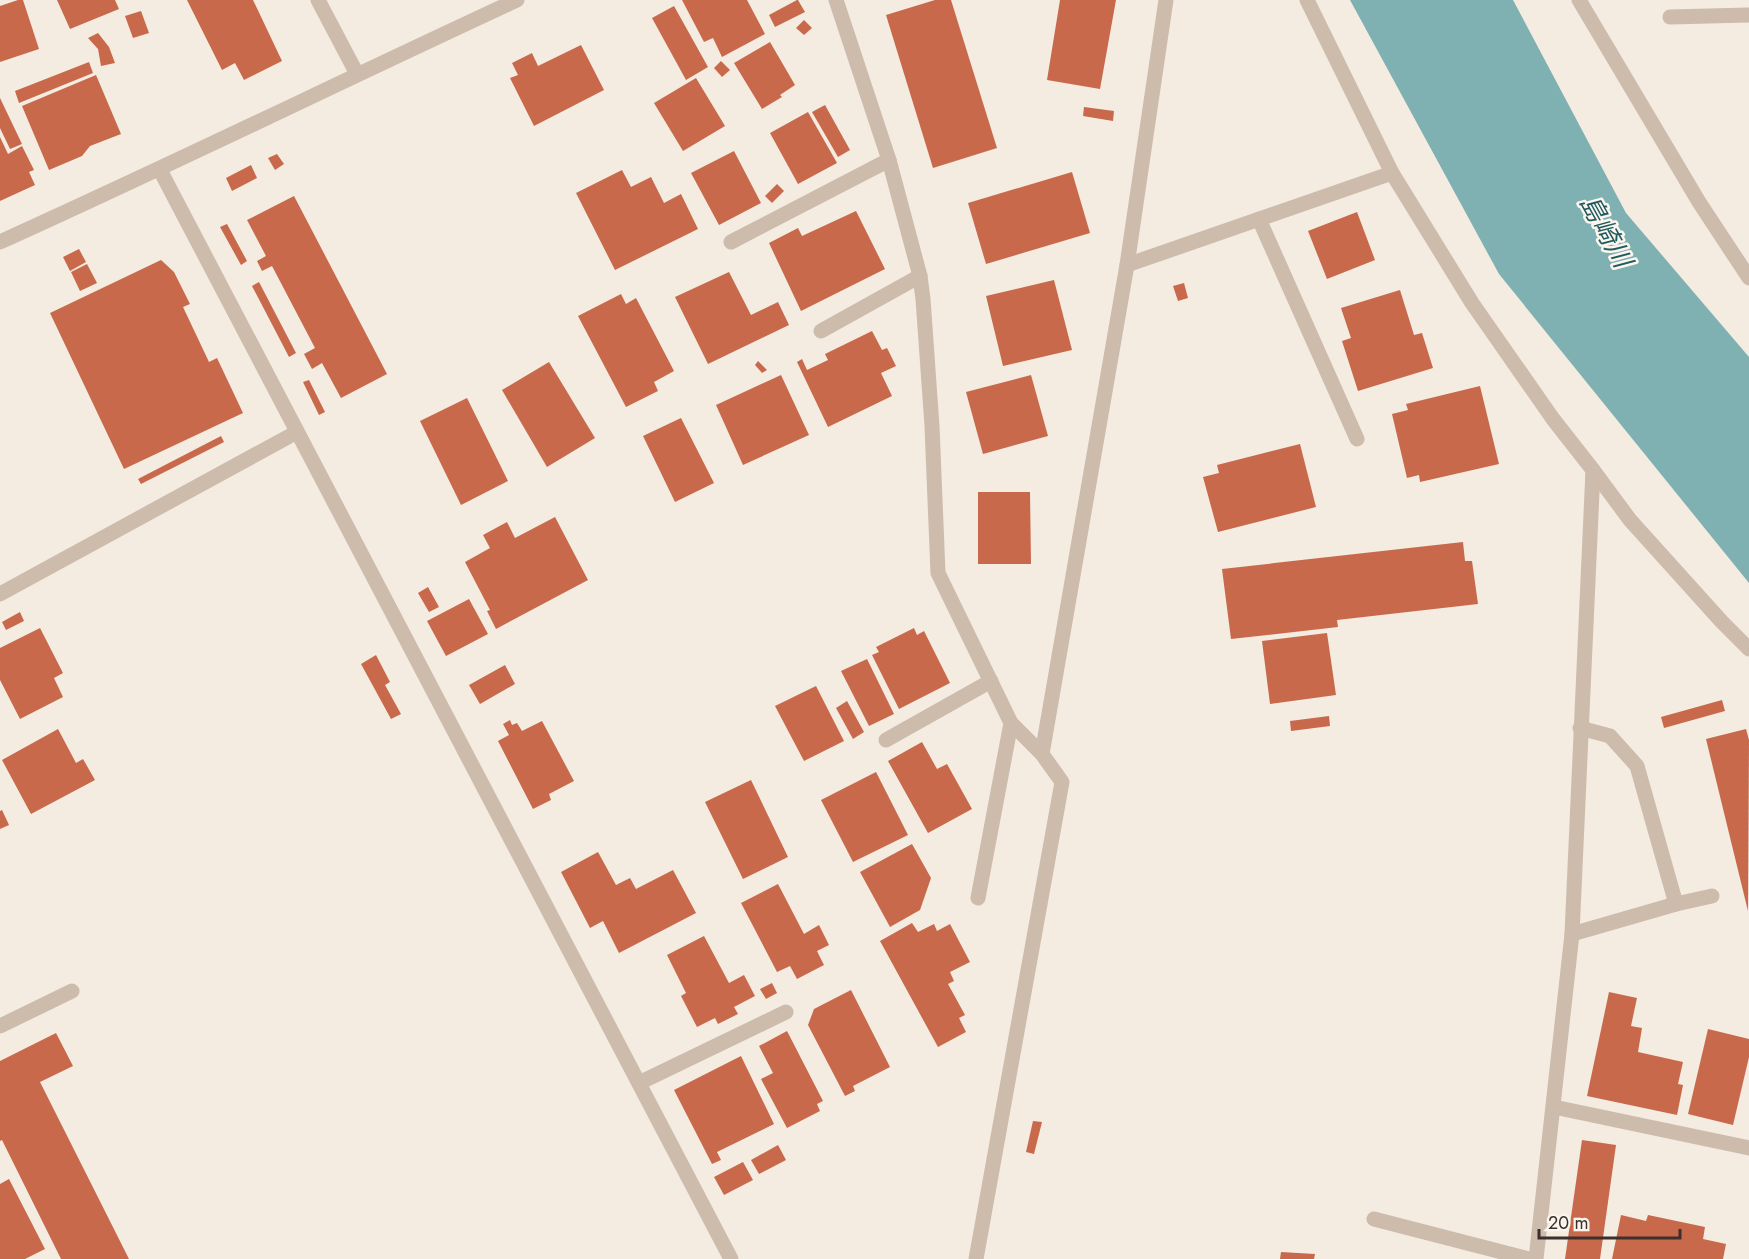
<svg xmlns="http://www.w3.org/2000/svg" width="1749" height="1259" font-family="Jost,'Noto Sans JP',sans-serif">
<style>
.water{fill:#7fb0b2}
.building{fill:#c8694b}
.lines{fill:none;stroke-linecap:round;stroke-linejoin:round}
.minor{stroke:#cdbbac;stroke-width:15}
.labels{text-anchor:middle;stroke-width:5;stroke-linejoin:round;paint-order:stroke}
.water-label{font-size:26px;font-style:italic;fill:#1f5a5e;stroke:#fbf5ee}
</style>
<rect width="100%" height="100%" fill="#f4ebe1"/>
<!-- water -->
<path class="water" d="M 1350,0 L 1513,0 L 1626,213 L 1749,357 L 1749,583 L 1499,274 Z"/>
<!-- building -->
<g class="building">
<path d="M 18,0 L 23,0 L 39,49 L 0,62 L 0,6 Z"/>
<path d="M 57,0 L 115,0 L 119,9 L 70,29 Z"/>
<path d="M 187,0 L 253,0 L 282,61 L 244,80 L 235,63 L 222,70 Z"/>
<path d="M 682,0 L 747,0 L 765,34 L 722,57 L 713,38 L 704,42 Z"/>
<path d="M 797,0 L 798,0 L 805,12 L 775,27 L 769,15 Z"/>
<path d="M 935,0 L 951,0 L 997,148 L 933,168 L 886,15 Z"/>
<path d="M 1060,0 L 1116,0 L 1100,89 L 1047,80 Z"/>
<path d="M 674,6 L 708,67 L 686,80 L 652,18 Z"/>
<path d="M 141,11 L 149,33 L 133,38 L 125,16 Z"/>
<path d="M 804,20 L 812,28 L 804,35 L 796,28 Z"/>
<path d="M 98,33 L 109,47 L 115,63 L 101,66 L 98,49 L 88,38 Z"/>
<path d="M 770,42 L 795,85 L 780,95 L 782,97 L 762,109 L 734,63 Z"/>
<path d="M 581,45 L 604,90 L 534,126 L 510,78 L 518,75 L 512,63 L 532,53 L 538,66 Z"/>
<path d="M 721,61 L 730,70 L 722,77 L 714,68 Z"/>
<path d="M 89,62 L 93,73 L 19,103 L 15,91 Z"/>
<path d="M 96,75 L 121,134 L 90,146 L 82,156 L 49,170 L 22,106 Z"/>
<path d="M 696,78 L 725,126 L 683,151 L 654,103 Z"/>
<path d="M 0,98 L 22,144 L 10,149 L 0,128 Z"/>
<path d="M 825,105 L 850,150 L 838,157 L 812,112 Z"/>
<path d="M 1084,107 L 1114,111 L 1113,121 L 1083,116 Z"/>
<path d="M 808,112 L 837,163 L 798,184 L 770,133 Z"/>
<path d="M 0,137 L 8,154 L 22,146 L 34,170 L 29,172 L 35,185 L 0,201 Z"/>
<path d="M 734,151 L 761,203 L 719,225 L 691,173 Z"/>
<path d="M 277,154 L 284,164 L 275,170 L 268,158 Z"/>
<path d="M 251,165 L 257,178 L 232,191 L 226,178 Z"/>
<path d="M 622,170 L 631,187 L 651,177 L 664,203 L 681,194 L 698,229 L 615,270 L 576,193 Z"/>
<path d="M 1072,172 L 1090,233 L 986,264 L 968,203 Z"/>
<path d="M 777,184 L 784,191 L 772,203 L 765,196 Z"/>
<path d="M 294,196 L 387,374 L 341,398 L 322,363 L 312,369 L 304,354 L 315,348 L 272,266 L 262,271 L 257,261 L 266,256 L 247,220 Z"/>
<path d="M 856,211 L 885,269 L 801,311 L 769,243 L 798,228 L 802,236 Z"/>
<path d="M 1357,212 L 1375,260 L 1327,279 L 1308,231 Z"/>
<path d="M 227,224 L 247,261 L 241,265 L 220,227 Z"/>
<path d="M 79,249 L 86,262 L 70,271 L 63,257 Z"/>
<path d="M 161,260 L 174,272 L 190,304 L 183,307 L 209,362 L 217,358 L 243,413 L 124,469 L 50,313 Z"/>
<path d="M 87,264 L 97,283 L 80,291 L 71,272 Z"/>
<path d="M 729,272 L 751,315 L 778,302 L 789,325 L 708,364 L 675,297 Z"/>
<path d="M 1054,280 L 1072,350 L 1003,366 L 986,296 Z"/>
<path d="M 259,282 L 296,353 L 289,357 L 252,286 Z"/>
<path d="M 1184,283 L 1188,298 L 1178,301 L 1173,286 Z"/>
<path d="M 1400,290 L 1414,335 L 1422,333 L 1433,368 L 1358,391 L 1342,341 L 1351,338 L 1341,308 Z"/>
<path d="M 621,294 L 626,304 L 636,298 L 674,371 L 654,382 L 658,391 L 626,407 L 578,316 Z"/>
<path d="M 872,331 L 882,350 L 887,348 L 896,366 L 881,373 L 892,396 L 828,427 L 797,362 L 802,359 L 807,370 L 828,360 L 825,354 Z"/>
<path d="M 758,361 L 767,370 L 762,373 L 755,365 Z"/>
<path d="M 549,362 L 595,438 L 547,467 L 502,390 Z"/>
<path d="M 781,375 L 809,435 L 743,465 L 716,405 Z"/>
<path d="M 1031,375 L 1048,436 L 983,454 L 966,392 Z"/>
<path d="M 309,380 L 325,412 L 319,415 L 303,382 Z"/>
<path d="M 1480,386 L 1499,464 L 1420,482 L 1419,475 L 1407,478 L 1392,414 L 1408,410 L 1406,404 Z"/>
<path d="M 467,398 L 508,481 L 461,505 L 420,421 Z"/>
<path d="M 681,418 L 714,483 L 675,502 L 643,436 Z"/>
<path d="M 221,436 L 224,442 L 141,484 L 138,479 Z"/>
<path d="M 1300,444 L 1316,507 L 1218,532 L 1203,477 L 1219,473 L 1217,465 Z"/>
<path d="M 978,492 L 1030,492 L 1031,564 L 978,564 Z"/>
<path d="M 555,517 L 588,580 L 496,629 L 487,611 L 490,610 L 465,562 L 490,548 L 483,535 L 507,522 L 515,538 Z"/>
<path d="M 1463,542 L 1465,561 L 1472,561 L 1478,604 L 1337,620 L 1338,627 L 1231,639 L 1222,569 Z"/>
<path d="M 428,587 L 439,607 L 429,612 L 418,593 Z"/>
<path d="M 469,599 L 488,634 L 446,656 L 427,621 Z"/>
<path d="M 20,612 L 24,621 L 6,630 L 2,622 Z"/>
<path d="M 40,628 L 63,673 L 54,678 L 63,697 L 20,719 L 0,680 L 0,648 Z"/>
<path d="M 914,628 L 917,635 L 924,631 L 950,683 L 899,709 L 872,655 L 879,652 L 876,647 Z"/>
<path d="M 1327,633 L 1336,695 L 1270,704 L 1262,641 Z"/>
<path d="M 376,655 L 390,682 L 385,685 L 401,714 L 391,719 L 361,664 Z"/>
<path d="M 867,659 L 894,714 L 869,726 L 841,671 Z"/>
<path d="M 505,665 L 515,684 L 480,704 L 469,685 Z"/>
<path d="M 816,686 L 844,741 L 804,761 L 775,706 Z"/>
<path d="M 1722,700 L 1725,711 L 1664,728 L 1661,717 Z"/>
<path d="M 847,701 L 864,732 L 853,739 L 836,708 Z"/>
<path d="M 1329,716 L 1330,726 L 1291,731 L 1290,721 Z"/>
<path d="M 510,720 L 512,725 L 517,723 L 522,731 L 542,721 L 574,781 L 549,794 L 551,800 L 533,809 L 498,741 L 509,735 L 503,724 Z"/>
<path d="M 58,729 L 76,763 L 83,759 L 95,780 L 31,814 L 2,760 Z"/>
<path d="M 1746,729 L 1749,740 L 1748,911 L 1706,739 Z"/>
<path d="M 922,742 L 937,769 L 947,764 L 972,809 L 928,833 L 888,761 Z"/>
<path d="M 876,772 L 908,835 L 853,862 L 821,800 Z"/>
<path d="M 751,780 L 788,857 L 743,879 L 705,802 Z"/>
<path d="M 2,810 L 9,825 L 0,829 L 0,811 Z"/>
<path d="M 912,844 L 931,878 L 920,910 L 890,927 L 860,872 Z"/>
<path d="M 598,852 L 616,885 L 630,878 L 636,889 L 673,870 L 696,913 L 619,953 L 603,921 L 590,928 L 561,872 Z"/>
<path d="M 778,884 L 804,934 L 819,925 L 829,945 L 817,951 L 824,965 L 797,979 L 790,966 L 777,972 L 741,903 Z"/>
<path d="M 912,923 L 918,932 L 934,924 L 937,931 L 950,924 L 970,962 L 950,972 L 954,981 L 948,984 L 965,1015 L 959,1018 L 966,1032 L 938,1047 L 880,941 Z"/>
<path d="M 704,936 L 729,983 L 744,975 L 755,996 L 734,1007 L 738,1014 L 718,1024 L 715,1018 L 697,1027 L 681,996 L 686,993 L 667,955 Z"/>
<path d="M 772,983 L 777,993 L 766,999 L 760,989 Z"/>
<path d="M 851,990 L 890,1067 L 853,1086 L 855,1091 L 845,1096 L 808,1025 L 814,1009 Z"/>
<path d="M 1609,992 L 1637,998 L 1631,1026 L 1642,1028 L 1638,1052 L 1683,1062 L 1678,1084 L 1683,1085 L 1677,1115 L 1587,1096 Z"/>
<path d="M 1708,1029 L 1749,1039 L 1749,1057 L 1733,1125 L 1688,1114 Z"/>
<path d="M 787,1031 L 823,1101 L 817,1104 L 820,1111 L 787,1128 L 761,1079 L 773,1073 L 759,1046 Z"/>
<path d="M 56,1033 L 73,1066 L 40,1082 L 129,1259 L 61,1259 L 2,1140 L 0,1141 L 0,1061 Z"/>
<path d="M 741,1056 L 774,1124 L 717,1152 L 721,1160 L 712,1164 L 674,1090 Z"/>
<path d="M 1033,1121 L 1042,1122 L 1034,1154 L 1026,1152 Z"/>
<path d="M 1582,1140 L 1616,1145 L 1600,1259 L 1565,1259 Z"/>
<path d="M 778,1145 L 786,1160 L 759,1174 L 751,1160 Z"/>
<path d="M 743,1162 L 753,1180 L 724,1195 L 714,1177 Z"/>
<path d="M 9,1179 L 45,1249 L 25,1259 L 0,1259 L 0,1184 Z"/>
<path d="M 1621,1215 L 1646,1221 L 1648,1215 L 1705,1227 L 1703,1239 L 1726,1244 L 1723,1259 L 1612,1259 Z"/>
<path d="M 1281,1252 L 1315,1254 L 1314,1259 L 1280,1259 Z"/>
</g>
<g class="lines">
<!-- minor -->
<g class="minor">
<path d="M 318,0 L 357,74"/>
<path d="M 836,0 L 889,160 L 920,276 L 923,299 L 932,426 L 938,573 L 1011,723 L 1042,754 L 1062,782 L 976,1259"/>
<path d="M 1307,0 L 1392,173 L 1472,303 L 1553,419 L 1593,470 L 1630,520 L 1722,622 L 1749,649"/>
<path d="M 1579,0 L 1699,202 L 1749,278"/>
<path d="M 1670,17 L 1749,15"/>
<path d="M 160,170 L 731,1259"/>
<path d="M 1259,219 L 1357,439"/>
<path d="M 0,242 C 173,164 344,80 517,0"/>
<path d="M 731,242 L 889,160"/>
<path d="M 1127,265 L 1392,173"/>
<path d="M 821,331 L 920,276"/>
<path d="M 0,594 L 297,432"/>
<path d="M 1580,728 L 1610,736 L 1637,766 L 1676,904"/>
<path d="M 886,740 L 991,681"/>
<path d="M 1042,754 L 1127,265 L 1166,0"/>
<path d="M 978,898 L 1011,723"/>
<path d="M 1572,934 L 1676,904 L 1712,896"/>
<path d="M 0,1026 L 72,991"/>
<path d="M 639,1083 L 786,1012"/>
<path d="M 1554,1107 L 1749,1148"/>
<path d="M 1374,1219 L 1529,1259"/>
<path d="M 1536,1259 L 1572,934 L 1593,470"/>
</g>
</g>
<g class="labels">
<!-- water labels -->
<g class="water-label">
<text transform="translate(1606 231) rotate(61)" y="9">島崎川</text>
</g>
</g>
<!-- scale -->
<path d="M1539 1229v9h141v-9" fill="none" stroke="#3b302b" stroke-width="3"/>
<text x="1548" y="1229" font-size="18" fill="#3b302b" stroke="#fbf5ee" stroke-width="4.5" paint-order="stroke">20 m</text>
</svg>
